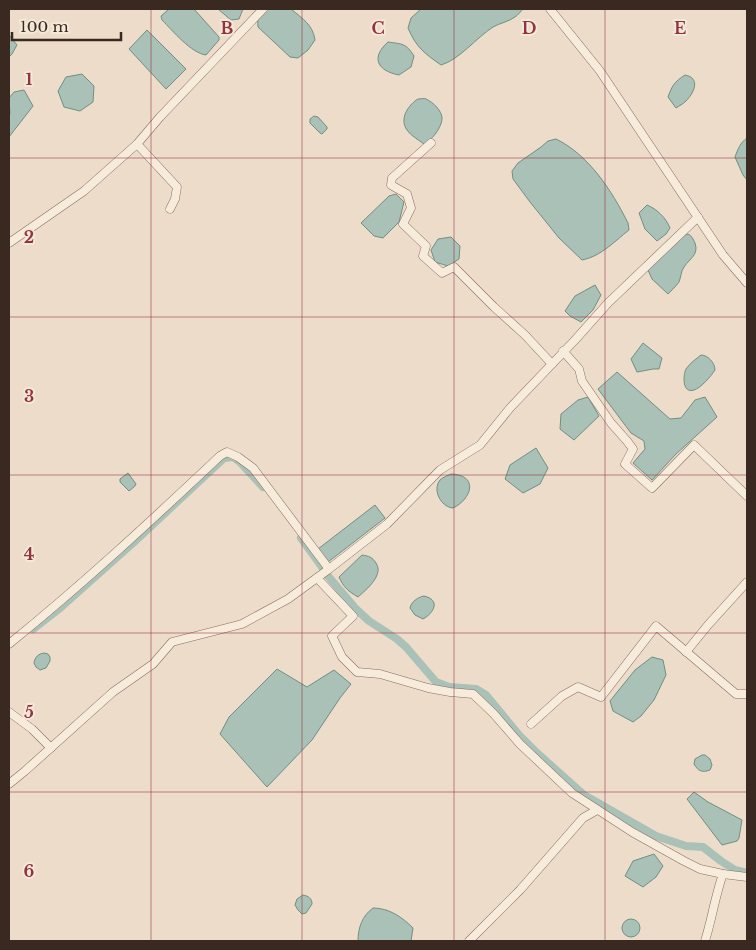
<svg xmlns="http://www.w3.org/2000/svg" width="756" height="950" font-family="'Libre Baskerville',serif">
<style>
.water{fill:#a9c1b6;stroke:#708f83}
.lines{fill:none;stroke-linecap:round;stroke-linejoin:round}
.canal{stroke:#a9c1b6;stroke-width:8}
.street-casing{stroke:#876e5e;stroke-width:9}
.street{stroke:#f7ebdc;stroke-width:8}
.grid{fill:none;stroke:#933240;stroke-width:1;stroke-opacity:0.55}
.grid-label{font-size:16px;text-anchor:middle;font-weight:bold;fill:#933240;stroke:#f4e8d8;stroke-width:4;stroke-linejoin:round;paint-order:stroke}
</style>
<rect width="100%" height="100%" fill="#ecdcc9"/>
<!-- water -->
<g class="water">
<path d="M 169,9 L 194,9 L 219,37 L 219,40 L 206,55 C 191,53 173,31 162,20 L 161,16 Z"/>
<path d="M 218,9 L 243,9 L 239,19 L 231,20 Z"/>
<path d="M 267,9 L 291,9 C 303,19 313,25 315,40 L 308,50 L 298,58 L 290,57 L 258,27 C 257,16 259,15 267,9 Z"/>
<path d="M 421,9 L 523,9 C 521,11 518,15 515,17 C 508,22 500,23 493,27 C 476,38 459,60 441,65 C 424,53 416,47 408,28 L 411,18 Z"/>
<path d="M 147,30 L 186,69 L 166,89 L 129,49 Z"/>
<path d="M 9,35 L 17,45 L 12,54 L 9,57 Z"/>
<path d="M 388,42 C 402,44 406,43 414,56 L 411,67 L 399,75 C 378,71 370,58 388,42 Z"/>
<path d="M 82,74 L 94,86 L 93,102 L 80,111 L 64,107 L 58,91 L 66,77 Z"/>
<path d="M 685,75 C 701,78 694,93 686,101 C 683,104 679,106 676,108 L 668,97 C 672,86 674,82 685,75 Z"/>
<path d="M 24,90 L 33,106 L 9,137 L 9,115 L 10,114 L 9,98 L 14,92 Z"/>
<path d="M 418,99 C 421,99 424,98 426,99 C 433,102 442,111 442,118 C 442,123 439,129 436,133 C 432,138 429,142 424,144 C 419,140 411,136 407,130 C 399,119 408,105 418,99 Z"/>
<path d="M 314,116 L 318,117 L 327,127 L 327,129 L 322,134 L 320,133 L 310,123 L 310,119 Z"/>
<path d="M 747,138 L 747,180 L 743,175 L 735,157 C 738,149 740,143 747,138 Z"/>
<path d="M 556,139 C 589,155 612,191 628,223 L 629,230 C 615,241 600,257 582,260 L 559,238 L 530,202 L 513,179 L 512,171 L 518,163 L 541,147 L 548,141 Z"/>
<path d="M 396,194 L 404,202 L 399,222 L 383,238 L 374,236 L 361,223 L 389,196 Z"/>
<path d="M 647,205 C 657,209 666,218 670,228 L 666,234 L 657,241 L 645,229 L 639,213 Z"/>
<path d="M 688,234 C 692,236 693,239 695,243 C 699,255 690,258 684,267 C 681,271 681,277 679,282 C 676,286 672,290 668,294 L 652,279 L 648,270 L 682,236 Z"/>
<path d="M 451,237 L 460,246 L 459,259 L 448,266 L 435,262 L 431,250 L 438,239 Z"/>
<path d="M 595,285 L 601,295 L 593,310 L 581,322 L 570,316 L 565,311 L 575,296 Z"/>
<path d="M 643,343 L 662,358 L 659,369 L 653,369 L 637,372 L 631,359 Z"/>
<path d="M 701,355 C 708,355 715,363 715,370 C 711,376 701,388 694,390 C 682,394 683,375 686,369 C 690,363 696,359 701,355 Z"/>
<path d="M 617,372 L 670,419 L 681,418 L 695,400 L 705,397 L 717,417 L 676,454 L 652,480 L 633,463 L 645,449 L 644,441 L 631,433 L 598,389 Z"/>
<path d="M 588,397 L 599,416 L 574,440 L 560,429 L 561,414 L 578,400 Z"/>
<path d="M 536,448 L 548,468 L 540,484 L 523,493 L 505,479 L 510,465 Z"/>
<path d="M 128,473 L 136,484 L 135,486 L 129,491 L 120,482 L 120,479 Z"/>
<path d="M 451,474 C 479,475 472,499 453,508 C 441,507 432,490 440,480 C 443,477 447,476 451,474 Z"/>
<path d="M 375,505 L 385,518 L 328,562 L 318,549 Z"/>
<path d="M 362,555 C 369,556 372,557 376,563 C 384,575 367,589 358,597 C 348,591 344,588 339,577 Z"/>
<path d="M 424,596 C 441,600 434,613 423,619 L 415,615 L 410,608 C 411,602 418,597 424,596 Z"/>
<path d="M 44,653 L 48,654 L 50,657 L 50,661 L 46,668 L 40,670 L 36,667 L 34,663 C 35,657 38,654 44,653 Z"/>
<path d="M 652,657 L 663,660 L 666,675 L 654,700 L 641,716 L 633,722 L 613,711 L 610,701 L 635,670 Z"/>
<path d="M 277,669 L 307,687 L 334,670 L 351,684 L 340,698 L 312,740 L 267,787 L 220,734 L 229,717 Z"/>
<path d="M 702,755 L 705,755 L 710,759 L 712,765 L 710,770 C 702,773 698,771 694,764 L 695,759 Z"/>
<path d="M 694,792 L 708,802 L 742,820 L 739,838 L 737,841 L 722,845 L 687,799 Z"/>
<path d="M 654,854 L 663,866 L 656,877 L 643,887 L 625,876 L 633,861 Z"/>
<path d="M 303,895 C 308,896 312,898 312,904 L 306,913 L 302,914 L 298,910 L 295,905 L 297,899 Z"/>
<path d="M 373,908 C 389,908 402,917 413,928 L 411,941 L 358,941 C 358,928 362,916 373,908 Z"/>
<circle cx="631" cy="928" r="9"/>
</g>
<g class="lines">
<!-- canal -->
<g class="canal">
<path d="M 301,538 L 322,567"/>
<path d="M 328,576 L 356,609 L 369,621 L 397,639 L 406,647 L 436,682 L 449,687 L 476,689 L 486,695 L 519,735 L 537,753 L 584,795 L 656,836 L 686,846 L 703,847 L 721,861 L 735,870 L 747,873"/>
<path d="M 33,629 L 60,608 L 134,542 L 224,458 L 233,457 L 240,462 L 263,487"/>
</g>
<defs>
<g id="street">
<path d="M 550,9 L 600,71 L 723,255 L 747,283"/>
<path d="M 431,143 L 392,178 L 391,185 L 407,194 L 411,208 L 403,224 L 426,246 L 423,256 L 442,273 L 454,267 L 494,307 L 525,335 L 552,364"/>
<path d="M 137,144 L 177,187 L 175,199 L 170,209"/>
<path d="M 9,243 L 84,191 L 137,144 L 160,117 L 263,9"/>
<path d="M 563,351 L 579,369 L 582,381 L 611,423 L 627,441 L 633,449 L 625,464 L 652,488 L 694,445 L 747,496"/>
<path d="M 317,578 L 353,616 L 332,636 L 342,657 L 357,672 L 380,674 L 428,688 L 450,692 L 473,694 L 493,713 L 520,744 L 572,793 L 632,832 L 684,861 L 700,869 L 723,874"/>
<path d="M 9,644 C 82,585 151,521 220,456 L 227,452 L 238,457 L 253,468 L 329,569"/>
<path d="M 686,652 L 708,625 L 747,582"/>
<path d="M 9,712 L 32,729 L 51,748"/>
<path d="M 531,724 L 562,696 L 578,687 L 601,697 L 656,626 L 736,694 L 747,694"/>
<path d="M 9,784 L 25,771 L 113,692 L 153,664 L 172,642 L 242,624 L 288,599 L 329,569 L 387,524 L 440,470 L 480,445 L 510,408 L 575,340 L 608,303 L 698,217"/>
<path d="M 469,941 L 520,890 L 583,818 L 597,810"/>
<path d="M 705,941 C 712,919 715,896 723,874 L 747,877"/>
</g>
</defs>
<!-- street casing -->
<use href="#street" class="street-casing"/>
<!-- street -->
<use href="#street" class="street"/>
</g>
<!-- grid -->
<path class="grid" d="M 151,9 L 151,941M 302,9 L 302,941M 454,9 L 454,941M 605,9 L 605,941M 9,158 L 747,158M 9,317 L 747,317M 9,475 L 747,475M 9,633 L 747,633M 9,792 L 747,792"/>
<g class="grid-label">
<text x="227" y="34">B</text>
<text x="378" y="34">C</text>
<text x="529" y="34">D</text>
<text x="680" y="34">E</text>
<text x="29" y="85">1</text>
<text x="29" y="243">2</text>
<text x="29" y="402">3</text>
<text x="29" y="560">4</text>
<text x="29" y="718">5</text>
<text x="29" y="877">6</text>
</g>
<!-- border -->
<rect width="756" height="950" fill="none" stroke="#392921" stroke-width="20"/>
<!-- scale -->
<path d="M12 32v8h109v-8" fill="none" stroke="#392921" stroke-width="2.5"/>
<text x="20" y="32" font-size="15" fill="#392921" stroke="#f4e8d8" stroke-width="4" paint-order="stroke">100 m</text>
</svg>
